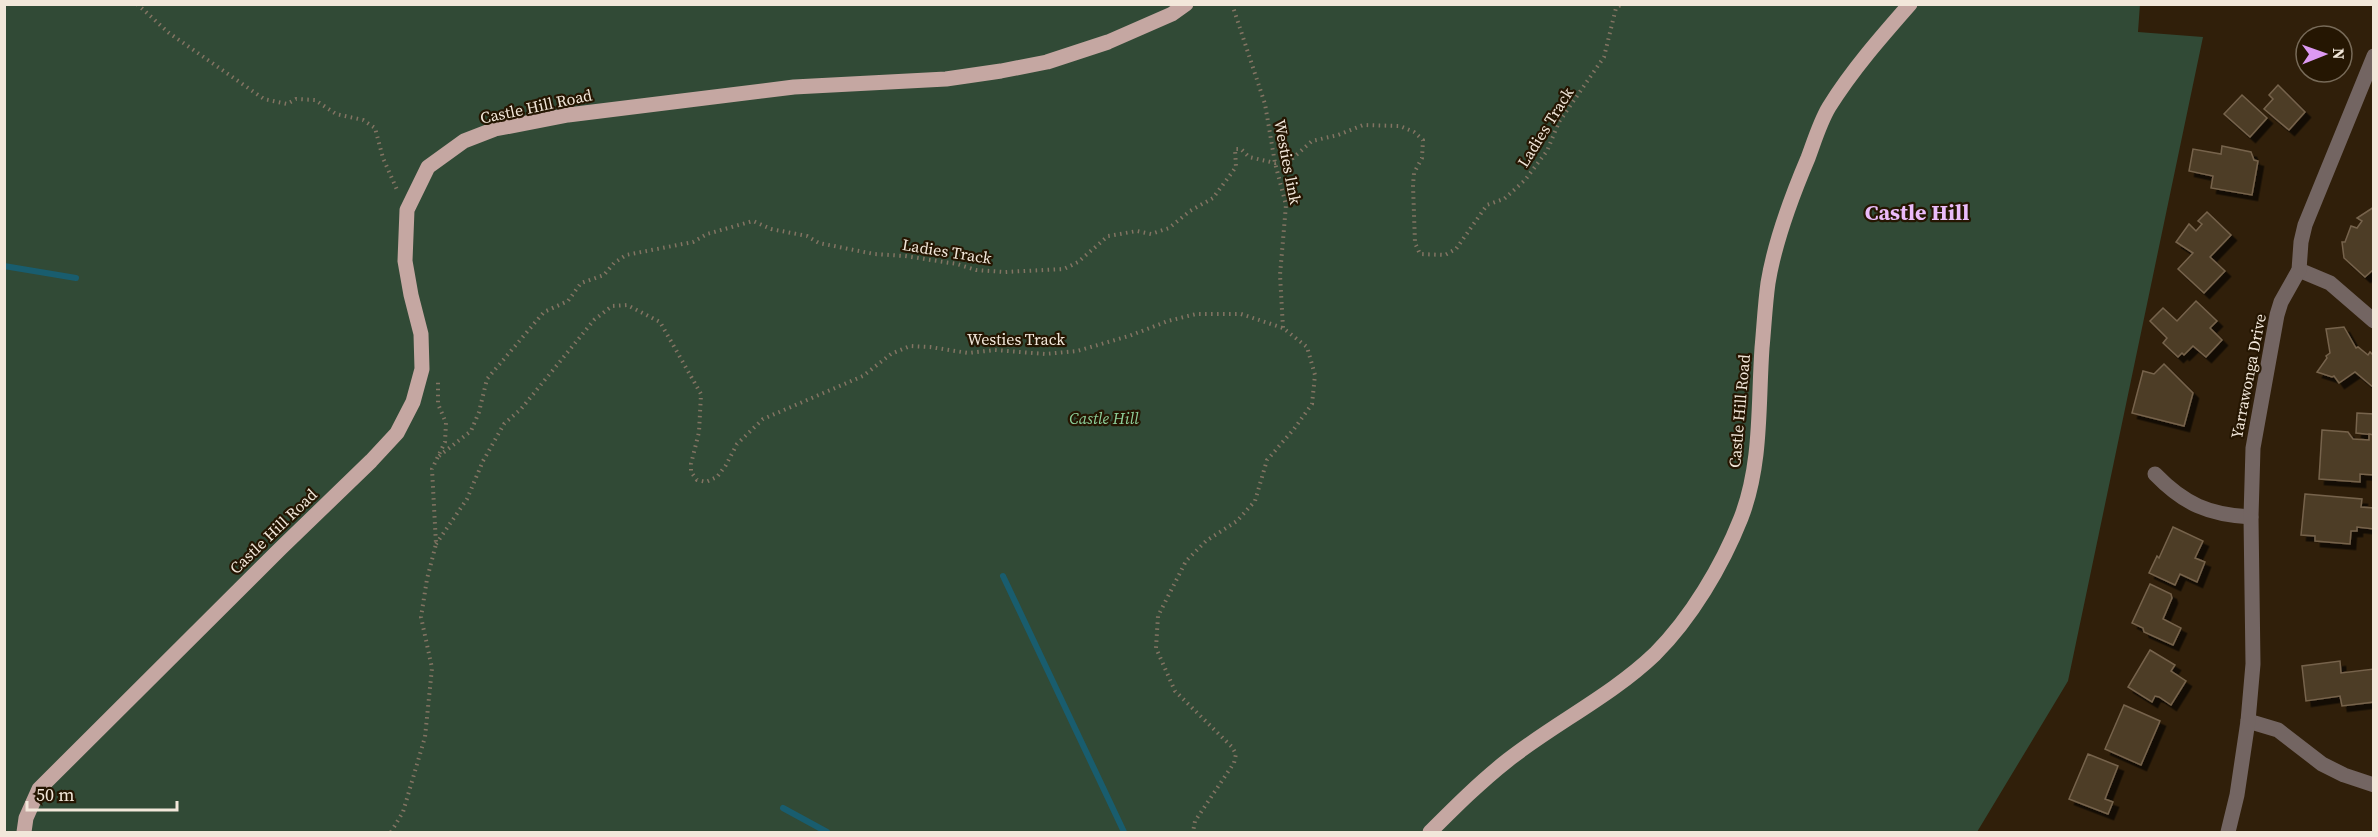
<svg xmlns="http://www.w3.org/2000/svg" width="2378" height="837" font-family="'Source Serif 4',serif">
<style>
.green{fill:#314a36}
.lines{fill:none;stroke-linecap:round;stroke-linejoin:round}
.stream{stroke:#195d6e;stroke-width:6}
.building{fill:#4e3d27;stroke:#76634c;stroke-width:1.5;filter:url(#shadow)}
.path{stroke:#837463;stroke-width:4;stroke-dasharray:1.5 4.5;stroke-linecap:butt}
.minor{stroke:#736562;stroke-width:15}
.major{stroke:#c5a7a2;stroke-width:15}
.labels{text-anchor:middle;stroke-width:4.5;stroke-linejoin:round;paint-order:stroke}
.street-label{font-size:16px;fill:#f2e7da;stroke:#251602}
.park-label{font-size:16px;font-style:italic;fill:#8ed09b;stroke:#251602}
.district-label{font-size:22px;font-weight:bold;fill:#ebbcfb;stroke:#251602}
</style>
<defs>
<filter id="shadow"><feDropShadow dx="5.5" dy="5.5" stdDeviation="0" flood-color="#0009"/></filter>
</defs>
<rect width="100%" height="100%" fill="#301f0a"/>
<!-- green -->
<path class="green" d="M 2140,4 L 2138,32 L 2203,37 L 2068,681 L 1977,832 L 5,832 L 5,5 Z"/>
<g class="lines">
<!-- stream -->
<g class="stream">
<path d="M 4,266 L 76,278"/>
<path d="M 1003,576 L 1124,832"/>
<path d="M 783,808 L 827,832"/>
</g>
</g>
<!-- building -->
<g class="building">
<path d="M 2278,85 L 2305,112 L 2289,130 L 2264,109 L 2273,99 L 2269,95 Z"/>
<path d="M 2242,95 L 2267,118 L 2250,137 L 2224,114 Z"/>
<path d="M 2222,146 L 2251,152 L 2254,160 L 2258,161 L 2252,195 L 2211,188 L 2213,176 L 2189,171 L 2193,149 L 2221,154 Z"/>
<path d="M 2374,207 L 2374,269 L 2365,277 L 2344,258 L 2342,242 L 2345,242 L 2351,226 L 2357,228 L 2362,221 L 2357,218 Z"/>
<path d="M 2207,212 L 2231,235 L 2210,257 L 2225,271 L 2204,293 L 2178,269 L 2193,253 L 2176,242 L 2189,224 L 2196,231 L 2202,224 L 2198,221 Z"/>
<path d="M 2196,301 L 2217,321 L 2210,328 L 2222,340 L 2206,357 L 2193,346 L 2184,355 L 2182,353 L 2178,357 L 2163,343 L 2167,338 L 2150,321 L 2163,308 L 2177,321 Z"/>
<path d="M 2344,327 L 2356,348 L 2358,347 L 2368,355 L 2370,352 L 2374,356 L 2374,388 L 2355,372 L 2339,383 L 2334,376 L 2332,377 L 2317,372 L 2327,358 L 2326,356 L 2330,353 L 2326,329 Z"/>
<path d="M 2164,364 L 2193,393 L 2184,426 L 2132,413 L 2143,371 L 2154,374 Z"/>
<path d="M 2357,413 L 2374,414 L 2374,435 L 2356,433 Z"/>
<path d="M 2322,430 L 2348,432 L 2353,439 L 2369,440 L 2369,434 L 2374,435 L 2374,475 L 2360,474 L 2360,482 L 2319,479 Z"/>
<path d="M 2305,494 L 2362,499 L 2361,507 L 2374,508 L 2374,529 L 2357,527 L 2357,531 L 2351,531 L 2350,544 L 2315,541 L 2315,536 L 2301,535 Z"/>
<path d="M 2173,527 L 2203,541 L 2195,558 L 2205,562 L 2197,582 L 2180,574 L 2175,585 L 2149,573 L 2157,556 L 2159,558 Z"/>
<path d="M 2150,584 L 2171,594 L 2172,598 L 2163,619 L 2181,628 L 2173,645 L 2144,632 L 2143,628 L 2132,623 Z"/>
<path d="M 2150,650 L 2175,665 L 2171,671 L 2186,681 L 2171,705 L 2159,697 L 2155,696 L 2152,702 L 2128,687 Z"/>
<path d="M 2340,661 L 2341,673 L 2374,669 L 2374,702 L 2342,706 L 2340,696 L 2306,701 L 2302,666 Z"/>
<path d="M 2124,705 L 2160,721 L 2141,765 L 2105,749 Z"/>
<path d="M 2088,754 L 2118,766 L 2105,799 L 2113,802 L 2108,814 L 2069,799 Z"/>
</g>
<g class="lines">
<!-- path -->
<g class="path">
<path d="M 137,4 L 169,33 L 264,99 L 287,104 L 296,99 L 315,100 L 336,114 L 363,120 L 375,128 L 383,158 L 398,192"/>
<path d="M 1232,4 L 1265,104 L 1275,163 L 1286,205 L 1280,275 L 1283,328"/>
<path d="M 439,456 L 471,431 L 479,412 L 487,379 L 544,312 L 568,301 L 581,283 L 604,275 L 614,263 L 626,255 L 693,242 L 707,234 L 753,221 L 771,229 L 807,236 L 819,243 L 874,254 L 905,256 L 957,264 L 976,270 L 1005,272 L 1064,269 L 1078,262 L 1108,236 L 1137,231 L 1151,234 L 1169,228 L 1190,211 L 1213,198 L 1236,167 L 1235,149 L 1241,149 L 1249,157 L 1275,163 L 1293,158 L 1312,141 L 1338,135 L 1363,125 L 1400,126 L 1414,132 L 1423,140 L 1422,158 L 1414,173 L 1413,185 L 1415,243 L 1420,254 L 1445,255 L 1456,249 L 1487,205 L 1504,199 L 1525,180 L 1547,151 L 1559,122 L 1604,57 L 1616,8 L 1622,4"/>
<path d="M 436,544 L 467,499 L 483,461 L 504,424 L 521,409 L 594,320 L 612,306 L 627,305 L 660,322 L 701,394 L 699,432 L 691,464 L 691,472 L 697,480 L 706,482 L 717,477 L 726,465 L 737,444 L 763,419 L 863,376 L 891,354 L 910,346 L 930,347 L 968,353 L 995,350 L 1045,354 L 1077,351 L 1129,336 L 1168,321 L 1196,314 L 1241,314 L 1283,328 L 1307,347 L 1315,375 L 1312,404 L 1294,429 L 1267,460 L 1255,501 L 1237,521 L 1206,541 L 1186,561 L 1158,616 L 1156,648 L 1175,691 L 1232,747 L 1236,754 L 1234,763 L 1195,821 L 1193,832"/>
<path d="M 391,832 L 403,812 L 425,737 L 432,668 L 421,617 L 427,579 L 436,544 L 432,469 L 445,442 L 446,423 L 438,404 L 438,382"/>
</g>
<!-- minor -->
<g class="minor">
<path d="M 2299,270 L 2330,283 L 2374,321"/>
<path d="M 2155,474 C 2184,504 2209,515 2251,517"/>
<path d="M 2248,721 L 2278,730 L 2322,764 L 2344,775 L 2374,785"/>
<path d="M 2228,832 L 2237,795 L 2248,721 L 2253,664 L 2251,517 L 2253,448 L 2277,315 L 2281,302 L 2299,270 L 2301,242 L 2305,225 L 2374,56"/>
</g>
<!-- major -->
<g class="major">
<path d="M 24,832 L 26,818 L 39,789 L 280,549 L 371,461 L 397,433 L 413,402 L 422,369 L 421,334 L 411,295 L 405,261 L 407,210 L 428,167 L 464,141 L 495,129 L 568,115 L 794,87 L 946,79 L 1001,71 L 1047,62 L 1108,42 L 1172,14 L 1186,4"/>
<path d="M 1430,832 C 1455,807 1480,782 1508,760 C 1555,723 1611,696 1655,654 C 1691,618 1722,566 1741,518 C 1762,464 1758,405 1762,348 C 1764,327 1765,305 1768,283 C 1775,240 1791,198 1808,158 C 1814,142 1820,122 1829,107 C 1852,70 1881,37 1910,4"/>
</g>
</g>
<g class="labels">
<!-- street labels -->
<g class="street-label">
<text transform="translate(536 106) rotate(-12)" y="6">Castle Hill Road</text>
<text transform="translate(1545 127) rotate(-58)" y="6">Ladies Track</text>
<text transform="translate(1288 162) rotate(79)" y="6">Westies link</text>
<text transform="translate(947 251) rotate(9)" y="6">Ladies Track</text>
<text x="1016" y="345">Westies Track</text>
<text transform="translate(2248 376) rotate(-79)" y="6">Yarrawonga Drive</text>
<text transform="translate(1739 411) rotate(-85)" y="6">Castle Hill Road</text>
<text transform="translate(273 531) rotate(-44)" y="6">Castle Hill Road</text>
</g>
<!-- park labels -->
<g class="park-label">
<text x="1104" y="424">Castle Hill</text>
</g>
<!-- district labels -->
<g class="district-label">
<text x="1917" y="220">Castle Hill</text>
</g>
</g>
<!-- border -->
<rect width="2378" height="837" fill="none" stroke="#f2e7da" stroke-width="12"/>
<!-- north arrow -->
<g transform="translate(2324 54) rotate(89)"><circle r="28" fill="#251602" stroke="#776a58" stroke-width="1.5"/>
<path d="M0-4.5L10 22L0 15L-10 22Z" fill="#dd99f3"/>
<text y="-9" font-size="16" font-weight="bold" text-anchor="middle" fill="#f2e7da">N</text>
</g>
<!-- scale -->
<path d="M27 801v9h150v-9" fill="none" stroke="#f2e7da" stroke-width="3"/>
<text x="36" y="801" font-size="18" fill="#f2e7da" stroke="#251602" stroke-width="4.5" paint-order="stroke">50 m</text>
</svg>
